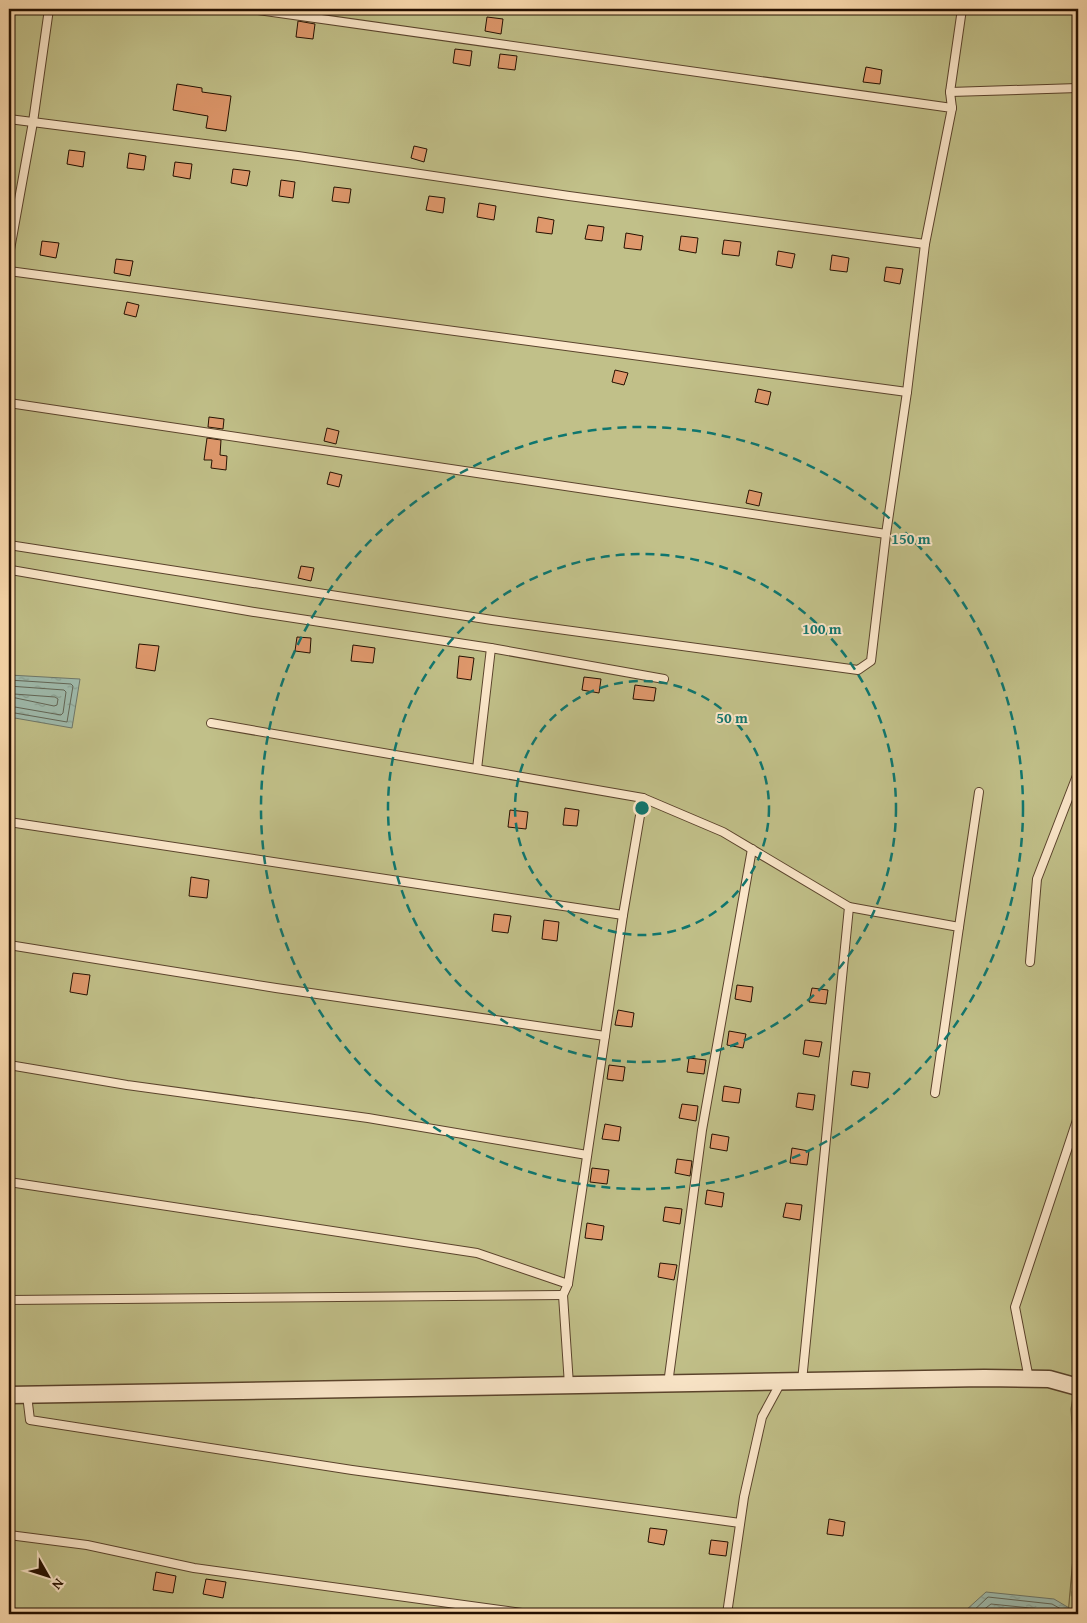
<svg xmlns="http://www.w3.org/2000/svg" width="1087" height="1623" font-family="'Gentium Book Plus',serif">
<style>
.grass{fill:url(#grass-tufts);stroke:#736844}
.green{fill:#c1c089;stroke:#736844}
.water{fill:url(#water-ripples);stroke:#6e7768}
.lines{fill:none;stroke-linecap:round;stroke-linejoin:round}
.shore{stroke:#626656;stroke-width:1}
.building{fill:#df986c;stroke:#251000}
.lane-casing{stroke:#5a432c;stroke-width:10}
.street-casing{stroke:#5a432c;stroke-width:19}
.lane{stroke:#fce8cb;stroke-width:8}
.street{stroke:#fce8cb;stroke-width:16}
.ring{fill:none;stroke:#0f766e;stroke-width:2.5;stroke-dasharray:9 6}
.centre{fill:#0f766e;stroke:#fce8cb;stroke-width:2.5}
.ring-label{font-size:15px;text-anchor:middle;font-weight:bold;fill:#0f766e;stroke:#fce8cb;stroke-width:4;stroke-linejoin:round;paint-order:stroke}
</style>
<defs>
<pattern id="grass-tufts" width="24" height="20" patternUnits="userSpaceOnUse" patternTransform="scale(1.25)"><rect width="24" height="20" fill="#c1c089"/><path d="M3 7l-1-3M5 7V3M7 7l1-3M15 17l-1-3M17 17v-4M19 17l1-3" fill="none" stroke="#a6a474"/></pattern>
<pattern id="water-ripples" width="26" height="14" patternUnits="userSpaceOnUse" patternTransform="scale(1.25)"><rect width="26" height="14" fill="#9fbbad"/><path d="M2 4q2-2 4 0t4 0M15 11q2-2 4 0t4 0" fill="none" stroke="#89a093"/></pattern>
</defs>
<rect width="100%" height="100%" fill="#fbdbaf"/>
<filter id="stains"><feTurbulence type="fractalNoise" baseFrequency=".004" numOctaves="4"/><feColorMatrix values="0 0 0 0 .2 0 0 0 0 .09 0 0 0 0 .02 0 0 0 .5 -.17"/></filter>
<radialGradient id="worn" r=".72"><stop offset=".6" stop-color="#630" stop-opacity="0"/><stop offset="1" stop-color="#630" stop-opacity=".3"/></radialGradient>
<!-- grass -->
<path class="grass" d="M 1078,1363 L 1078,1614 L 1068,1614 L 1077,1512 L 1071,1409 Z"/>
<!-- green -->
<path class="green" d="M 9,9 L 1078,9 L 1078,1363 L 1071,1409 L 1077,1512 L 1068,1614 L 9,1614 Z"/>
<!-- water -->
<g class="water">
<path d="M 9,675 L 80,679 L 72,728 L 9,717 Z"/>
<path d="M 986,1592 L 1054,1599 L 1076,1612 L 1075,1614 L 965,1614 L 965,1611 Z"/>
</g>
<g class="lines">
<!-- shore -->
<g class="shore">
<path d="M 9,680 L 71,684 L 73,686 L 67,722 L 9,712"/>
<path d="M 9,686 L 64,690 L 66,692 L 63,713 L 61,715 L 9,706"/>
<path d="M 9,694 L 12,695 L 14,694 L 55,697 L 58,699 L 57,705 L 54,706 L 11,697 L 9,699"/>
<path d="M 970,1614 L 988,1597 L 1052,1604 L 1070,1614"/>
<path d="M 978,1614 L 991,1604 L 1050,1610 L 1058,1614"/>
</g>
</g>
<!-- building -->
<g class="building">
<path d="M 487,17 L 503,19 L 501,34 L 485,31 Z"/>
<path d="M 298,21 L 315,24 L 313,39 L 296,37 Z"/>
<path d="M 455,49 L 472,51 L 470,66 L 453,63 Z"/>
<path d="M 500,54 L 517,56 L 515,70 L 498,68 Z"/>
<path d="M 866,67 L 882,70 L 880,84 L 863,82 Z"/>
<path d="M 177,84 L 202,88 L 202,92 L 231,96 L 226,131 L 206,128 L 208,116 L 173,110 Z"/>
<path d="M 414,146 L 427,149 L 424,162 L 411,158 Z"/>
<path d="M 69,150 L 85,152 L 83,167 L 67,164 Z"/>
<path d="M 129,153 L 146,156 L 144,170 L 127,168 Z"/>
<path d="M 175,162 L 192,164 L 190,179 L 173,176 Z"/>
<path d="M 233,169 L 250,171 L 247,186 L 231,183 Z"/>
<path d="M 281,180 L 295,182 L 293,198 L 279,196 Z"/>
<path d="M 334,187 L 351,189 L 349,203 L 332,201 Z"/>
<path d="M 429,196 L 445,198 L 443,213 L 426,210 Z"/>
<path d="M 479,203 L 496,206 L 494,220 L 477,217 Z"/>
<path d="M 538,217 L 554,220 L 552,234 L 536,232 Z"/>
<path d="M 588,225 L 604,227 L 602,241 L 585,239 Z"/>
<path d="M 626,233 L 643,236 L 641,250 L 624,248 Z"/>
<path d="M 681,236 L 698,238 L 696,253 L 679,250 Z"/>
<path d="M 724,240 L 741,242 L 739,256 L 722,254 Z"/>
<path d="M 42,241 L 59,243 L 56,258 L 40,255 Z"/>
<path d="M 778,251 L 795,254 L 792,268 L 776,265 Z"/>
<path d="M 832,255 L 849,258 L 847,272 L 830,270 Z"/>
<path d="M 116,259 L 133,261 L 130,276 L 114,273 Z"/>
<path d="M 886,267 L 903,269 L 900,284 L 884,281 Z"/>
<path d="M 127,302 L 139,305 L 136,317 L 124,314 Z"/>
<path d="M 615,370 L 628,373 L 624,385 L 612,382 Z"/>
<path d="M 758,389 L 771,392 L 768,405 L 755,402 Z"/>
<path d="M 209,417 L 224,419 L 223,429 L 208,427 Z"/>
<path d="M 327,428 L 339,431 L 336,444 L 324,441 Z"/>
<path d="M 207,438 L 221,440 L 220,455 L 227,456 L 226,470 L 211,468 L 212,460 L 204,460 Z"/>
<path d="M 330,472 L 342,475 L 339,487 L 327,484 Z"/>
<path d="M 749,490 L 762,493 L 759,506 L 746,503 Z"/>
<path d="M 301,566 L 314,568 L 311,581 L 298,578 Z"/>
<path d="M 297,637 L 311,638 L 310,653 L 295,651 Z"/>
<path d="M 139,644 L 159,646 L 155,671 L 136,668 Z"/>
<path d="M 353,645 L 375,648 L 373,663 L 351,661 Z"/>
<path d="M 459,656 L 474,658 L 471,680 L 457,678 Z"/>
<path d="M 584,677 L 601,679 L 599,693 L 582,690 Z"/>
<path d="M 635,685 L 656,688 L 654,701 L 633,699 Z"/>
<path d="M 565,808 L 579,810 L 577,826 L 563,825 Z"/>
<path d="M 510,810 L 528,812 L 526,829 L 508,827 Z"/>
<path d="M 191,877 L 209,880 L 207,898 L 189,896 Z"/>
<path d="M 494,914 L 511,916 L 508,933 L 492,931 Z"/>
<path d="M 544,920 L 559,922 L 557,941 L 542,939 Z"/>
<path d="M 73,973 L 90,975 L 87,995 L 70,992 Z"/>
<path d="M 737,985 L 753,987 L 751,1002 L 735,999 Z"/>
<path d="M 812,988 L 828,990 L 826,1004 L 809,1002 Z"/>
<path d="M 618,1010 L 634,1013 L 632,1027 L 615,1025 Z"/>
<path d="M 729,1031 L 746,1034 L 743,1048 L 727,1045 Z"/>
<path d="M 805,1040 L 822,1042 L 819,1057 L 803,1054 Z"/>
<path d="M 689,1058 L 706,1060 L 704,1074 L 687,1072 Z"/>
<path d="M 609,1065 L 625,1067 L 623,1081 L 607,1079 Z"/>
<path d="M 853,1071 L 870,1073 L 868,1088 L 851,1085 Z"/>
<path d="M 724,1086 L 741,1089 L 739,1103 L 722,1101 Z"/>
<path d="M 798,1093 L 815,1095 L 813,1110 L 796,1107 Z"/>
<path d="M 682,1104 L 698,1106 L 696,1121 L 679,1118 Z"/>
<path d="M 605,1124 L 621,1127 L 619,1141 L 602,1139 Z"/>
<path d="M 712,1134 L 729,1137 L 727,1151 L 710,1148 Z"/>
<path d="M 792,1148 L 809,1151 L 807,1165 L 790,1163 Z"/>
<path d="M 677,1159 L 692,1161 L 690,1176 L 675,1173 Z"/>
<path d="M 592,1168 L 609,1170 L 607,1184 L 590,1182 Z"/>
<path d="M 707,1190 L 724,1193 L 722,1207 L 705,1204 Z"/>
<path d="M 786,1203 L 802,1205 L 800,1220 L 783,1217 Z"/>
<path d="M 665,1207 L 682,1209 L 680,1224 L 663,1221 Z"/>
<path d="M 587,1223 L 604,1226 L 602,1240 L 585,1238 Z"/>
<path d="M 660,1263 L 677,1265 L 674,1280 L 658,1277 Z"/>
<path d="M 829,1519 L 845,1522 L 843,1536 L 827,1534 Z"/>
<path d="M 650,1528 L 667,1530 L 664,1545 L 648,1542 Z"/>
<path d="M 711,1540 L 728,1542 L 726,1556 L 709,1554 Z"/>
<path d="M 156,1572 L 176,1576 L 173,1593 L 153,1590 Z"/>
<path d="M 206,1579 L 226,1582 L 223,1598 L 203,1594 Z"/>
</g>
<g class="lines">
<defs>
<g id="lane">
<path d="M 950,92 L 1078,88"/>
<path d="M 952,108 L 950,92 L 962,9"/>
<path d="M 9,119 L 298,156 L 569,196 L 925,244"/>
<path d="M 9,255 L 33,122 L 49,9"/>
<path d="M 9,271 L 907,392"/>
<path d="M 9,403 L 886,534"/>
<path d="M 9,545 L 492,620 L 858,670 L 871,661 L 886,534 L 907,392 L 925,244 L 952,108 L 251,9"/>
<path d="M 11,570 L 254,612 L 491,648"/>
<path d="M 211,723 L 643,798"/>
<path d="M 477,769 L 491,648 L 664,679"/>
<path d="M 9,822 L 623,915"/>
<path d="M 849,907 L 959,927 L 935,1093"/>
<path d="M 959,927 L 979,792"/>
<path d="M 9,945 L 276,988 L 605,1036"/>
<path d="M 1030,962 L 1037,879 L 1078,773"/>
<path d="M 9,1065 L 127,1085 L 368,1118 L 587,1155"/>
<path d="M 9,1182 L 477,1253 L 568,1284"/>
<path d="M 9,1300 L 563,1295"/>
<path d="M 1029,1379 L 1015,1307 L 1078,1117"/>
<path d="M 668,1384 L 702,1130 L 752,849"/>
<path d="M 569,1385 L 563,1295 L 568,1284 L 623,915 L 643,798 L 723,832 L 849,907 L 802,1381"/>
<path d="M 27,1395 L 30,1420 L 352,1470 L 740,1523"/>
<path d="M 9,1535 L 87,1545 L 194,1568 L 529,1614"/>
<path d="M 727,1614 L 744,1497 L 762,1417 L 781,1382"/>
</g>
<path id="street" d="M 9,1395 L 984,1378 L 1049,1379 L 1078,1387"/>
</defs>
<!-- lane casing -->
<use href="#lane" class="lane-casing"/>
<!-- street casing -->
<use href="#street" class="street-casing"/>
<!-- lane -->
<use href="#lane" class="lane"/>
<!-- street -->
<use href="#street" class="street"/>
</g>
<!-- distance rings -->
<g class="ring">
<circle cx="642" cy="808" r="127"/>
<circle cx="642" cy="808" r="254"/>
<circle cx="642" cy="808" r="381"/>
</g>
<circle cx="642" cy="808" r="8" class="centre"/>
<g class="ring-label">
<text x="911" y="544">150 m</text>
<text x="822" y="634">100 m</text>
<text x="732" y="723">50 m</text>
</g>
<!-- margin -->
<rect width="1087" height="1623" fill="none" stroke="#fbdbaf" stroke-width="30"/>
<rect x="10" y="10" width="1067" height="1603" fill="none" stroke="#251000" stroke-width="2.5"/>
<rect x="15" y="15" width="1057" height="1593" fill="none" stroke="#251000"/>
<!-- north arrow -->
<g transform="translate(48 1576) rotate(129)" stroke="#fce8cb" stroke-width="4" paint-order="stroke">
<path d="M0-4L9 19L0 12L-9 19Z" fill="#251000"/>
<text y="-8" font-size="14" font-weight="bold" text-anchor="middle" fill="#251000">N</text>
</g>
<rect width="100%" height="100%" filter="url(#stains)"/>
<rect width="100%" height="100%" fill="url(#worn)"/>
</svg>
